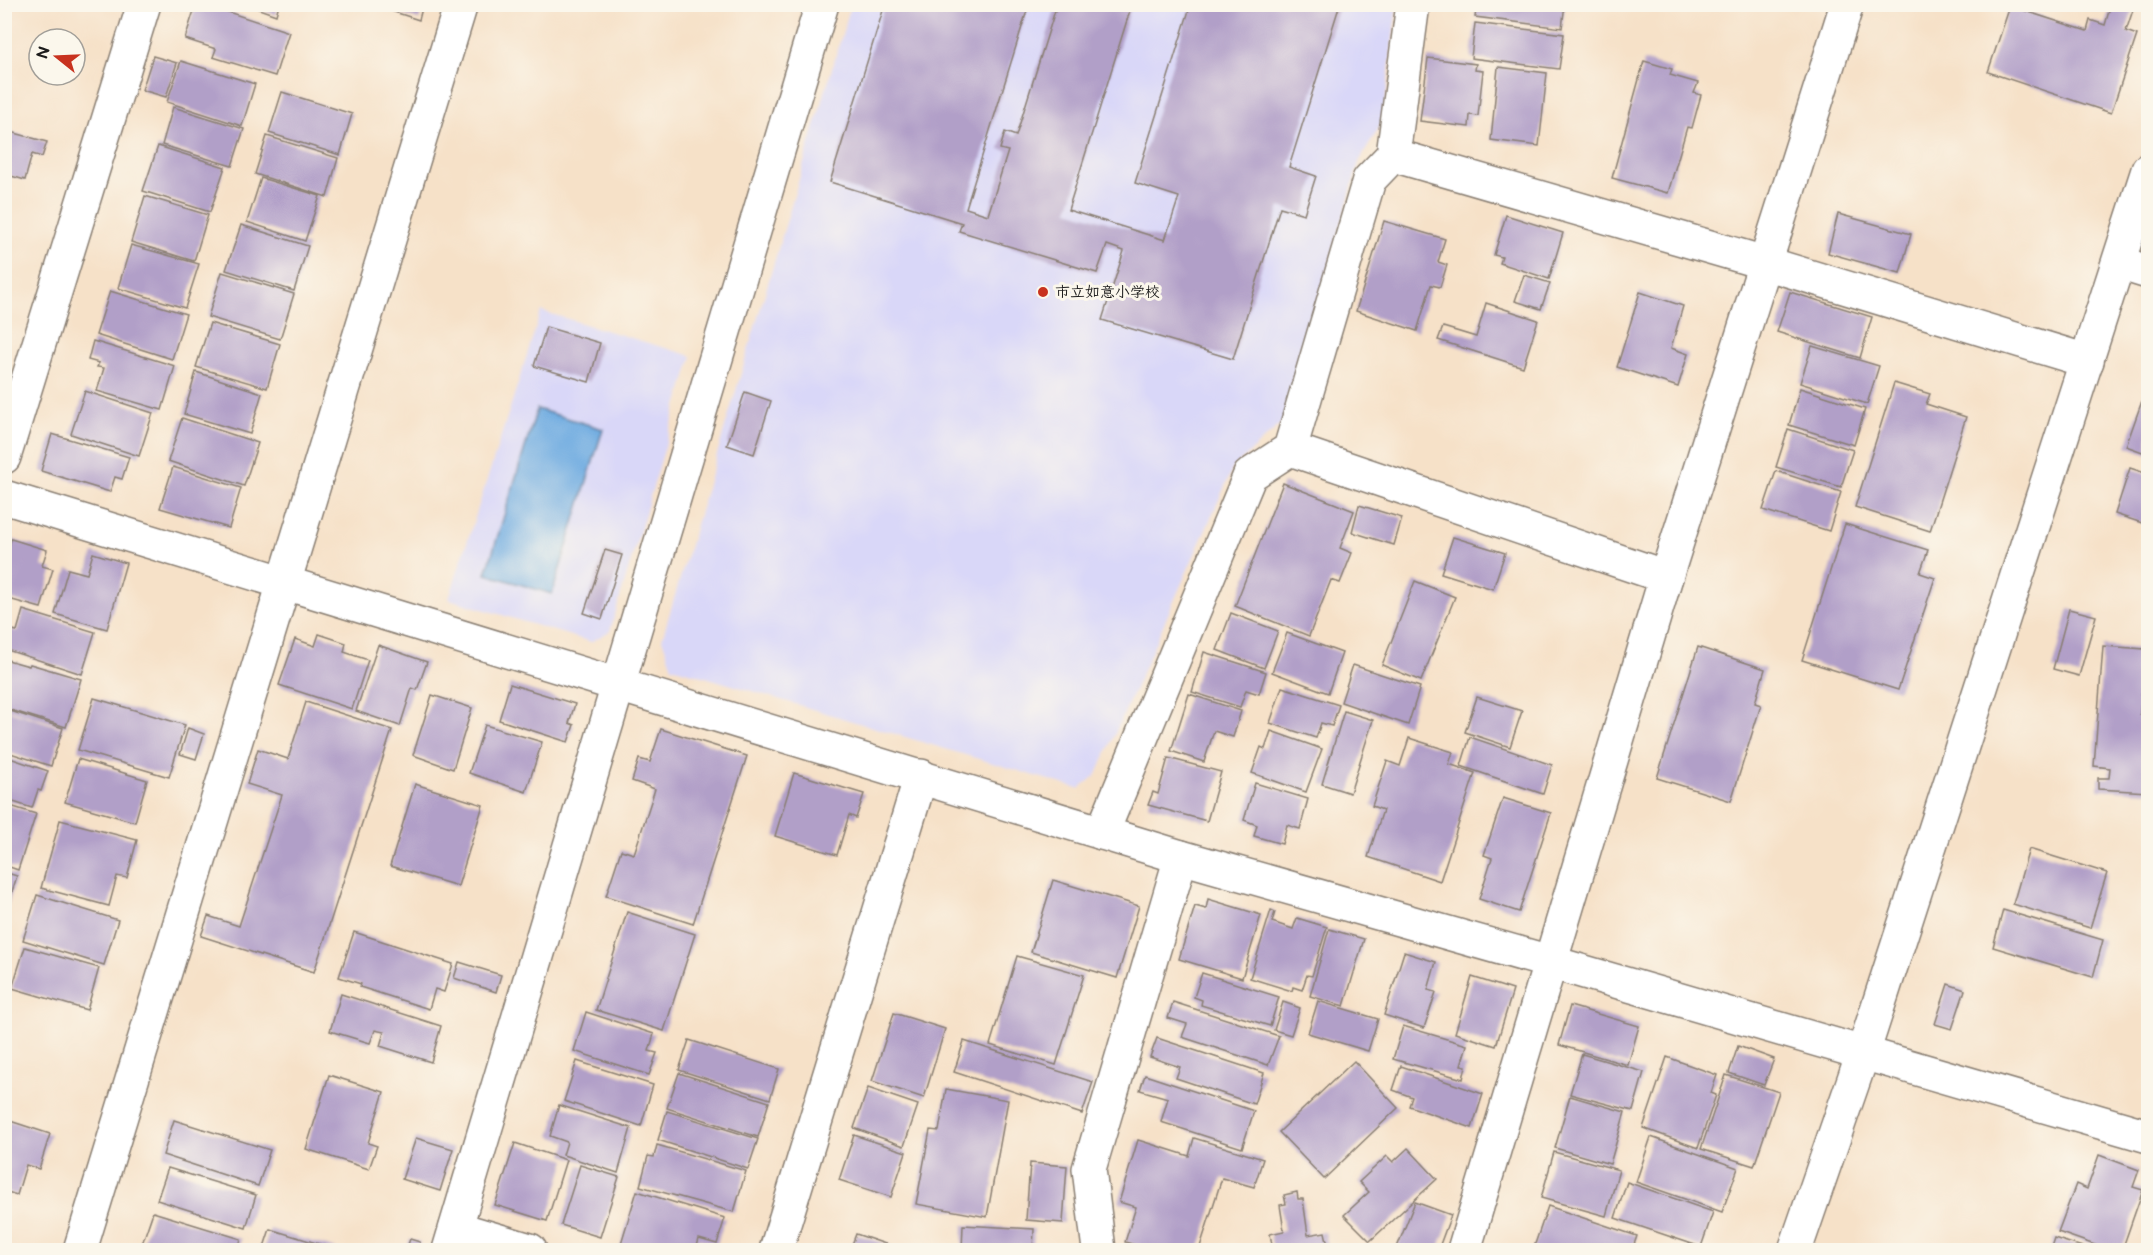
<svg xmlns="http://www.w3.org/2000/svg" width="2153" height="1255" font-family="'Balsamiq Sans','Klee One',sans-serif">
<style>
.built{fill:#d9d7f8}
.water{fill:#6face1;stroke:#46647e;stroke-width:1.5}
.building{fill:#b19fc8}
.lines{fill:none;stroke-linecap:round;stroke-linejoin:round}
.street-casing{stroke:#897e72;stroke-width:36}
.secondary-casing{stroke:#897e72;stroke-width:36}
.street{stroke:#fff;stroke-width:33}
.secondary{stroke:#fff;stroke-width:33}
.poi-dot{fill:#c8321e;stroke:#fbf7ec;stroke-width:2}
.labels{text-anchor:middle;stroke-width:6;stroke-linejoin:round;paint-order:stroke}
.poi-label{font-size:15px;font-weight:bold;fill:#1c1c1c;stroke:#fbf7ec;text-anchor:start}
</style>
<rect width="100%" height="100%" fill="#fbf7ec"/>
<filter id="ink" filterUnits="userSpaceOnUse"><feTurbulence type="fractalNoise" baseFrequency=".0167" numOctaves="2"/><feDisplacementMap in="SourceGraphic" scale="12" xChannelSelector="R" yChannelSelector="G"/><feConvolveMatrix kernelMatrix="1 2 1 2 8 2 1 2 1" color-interpolation-filters="sRGB"/></filter>
<filter id="wash" filterUnits="userSpaceOnUse"><feTurbulence type="fractalNoise" baseFrequency=".008" numOctaves="4" result="noise"/><feDisplacementMap in="SourceGraphic" scale="24" xChannelSelector="R" yChannelSelector="G"/><feGaussianBlur stdDeviation="1.35" result="paint"/><feColorMatrix in="noise" values="0 0 0 0 0 0 0 0 0 0 0 0 0 0 0 0 0 1.4 0 .05"/><feComposite in="paint" operator="in"/></filter>
<g filter="url(#wash)">
<rect width="100%" height="100%" fill="#f6e1c8"/>
<!-- built -->
<g class="built">
<path d="M 851,5 L 1397,5 L 1383,121 L 1359,162 L 1284,421 L 1233,468 L 1097,774 L 1079,789 L 672,667 L 662,639 Z"/>
<path d="M 541,311 L 692,356 L 610,631 L 591,642 L 449,599 Z"/>
</g>
<!-- water -->
<path class="water" d="M 537,409 L 603,429 L 552,594 L 486,574 Z"/>
<g id="blocks">
<!-- building -->
<g class="building">
<path d="M 196,4 L 204,4 L 289,32 L 275,76 L 213,57 L 216,49 L 185,39 Z"/>
<path d="M 245,4 L 279,4 L 276,15 Z"/>
<path d="M 370,4 L 423,4 L 419,20 Z"/>
<path d="M 885,4 L 1029,4 L 966,208 L 988,215 L 1008,151 L 1000,149 L 1005,132 L 1016,136 L 1057,4 L 1132,4 L 1068,210 L 1165,240 L 1179,197 L 1135,183 L 1191,4 L 1340,4 L 1289,167 L 1316,176 L 1304,214 L 1280,207 L 1233,359 L 1102,320 L 1124,251 L 1107,245 L 1097,273 L 959,231 L 962,223 L 830,182 Z"/>
<path d="M 1477,4 L 1565,4 L 1562,28 L 1475,17 Z"/>
<path d="M 2111,4 L 2135,4 L 2126,31 L 2137,35 L 2111,113 L 1988,72 L 2010,6 L 2087,31 L 2090,20 L 2105,25 Z"/>
<path d="M 1475,23 L 1564,34 L 1559,69 L 1471,58 Z"/>
<path d="M 153,56 L 177,63 L 166,97 L 142,90 Z"/>
<path d="M 1428,58 L 1476,64 L 1475,70 L 1483,71 L 1478,116 L 1470,115 L 1469,127 L 1420,121 Z"/>
<path d="M 181,61 L 255,84 L 242,126 L 167,102 Z"/>
<path d="M 1644,61 L 1672,69 L 1670,75 L 1698,83 L 1694,93 L 1701,95 L 1692,128 L 1687,127 L 1668,193 L 1612,178 Z"/>
<path d="M 1498,67 L 1547,73 L 1539,146 L 1491,140 Z"/>
<path d="M 282,92 L 352,114 L 340,155 L 269,133 Z"/>
<path d="M 173,107 L 244,129 L 232,166 L 162,145 Z"/>
<path d="M 4,130 L 47,142 L 42,157 L 32,154 L 25,180 L 4,174 Z"/>
<path d="M 267,136 L 338,158 L 327,197 L 255,174 Z"/>
<path d="M 158,146 L 225,167 L 210,212 L 143,191 Z"/>
<path d="M 261,178 L 320,196 L 305,241 L 247,222 Z"/>
<path d="M 145,196 L 208,215 L 194,261 L 131,242 Z"/>
<path d="M 1838,214 L 1911,234 L 1900,273 L 1828,253 Z"/>
<path d="M 1506,215 L 1563,233 L 1549,279 L 1500,263 L 1502,257 L 1494,255 Z"/>
<path d="M 1384,221 L 1445,239 L 1438,262 L 1447,265 L 1440,287 L 1431,285 L 1417,331 L 1356,311 Z"/>
<path d="M 241,225 L 308,246 L 294,291 L 226,270 Z"/>
<path d="M 131,245 L 199,264 L 185,308 L 118,288 Z"/>
<path d="M 222,272 L 294,294 L 280,339 L 208,317 Z"/>
<path d="M 1524,275 L 1550,283 L 1541,309 L 1515,301 Z"/>
<path d="M 110,291 L 186,314 L 172,359 L 96,335 Z"/>
<path d="M 1640,292 L 1683,306 L 1671,348 L 1688,354 L 1678,387 L 1617,367 Z"/>
<path d="M 1790,292 L 1872,317 L 1860,358 L 1777,332 Z"/>
<path d="M 1486,303 L 1538,320 L 1523,367 L 1438,340 L 1443,327 L 1476,337 Z"/>
<path d="M 210,323 L 280,344 L 267,388 L 196,367 Z"/>
<path d="M 546,327 L 600,343 L 589,382 L 534,366 Z"/>
<path d="M 93,341 L 175,366 L 162,410 L 97,391 L 104,368 L 97,367 L 99,363 L 88,360 Z"/>
<path d="M 1812,346 L 1879,366 L 1867,404 L 1800,383 Z"/>
<path d="M 196,372 L 262,393 L 250,434 L 184,414 Z"/>
<path d="M 1894,383 L 1930,394 L 1926,404 L 1966,417 L 1930,531 L 1855,507 Z"/>
<path d="M 2148,384 L 2148,454 L 2126,446 Z"/>
<path d="M 1800,388 L 1865,409 L 1854,445 L 1789,425 Z"/>
<path d="M 85,391 L 153,413 L 139,456 L 71,434 Z"/>
<path d="M 745,392 L 771,401 L 754,454 L 727,445 Z"/>
<path d="M 182,418 L 258,443 L 244,486 L 168,461 Z"/>
<path d="M 1788,429 L 1853,450 L 1841,487 L 1776,467 Z"/>
<path d="M 52,434 L 129,457 L 122,479 L 115,477 L 110,492 L 41,471 Z"/>
<path d="M 173,467 L 241,488 L 229,528 L 160,508 Z"/>
<path d="M 2130,468 L 2148,474 L 2148,525 L 2115,514 Z"/>
<path d="M 1776,471 L 1841,492 L 1829,531 L 1763,510 Z"/>
<path d="M 1283,483 L 1354,511 L 1340,548 L 1352,553 L 1340,583 L 1331,580 L 1309,636 L 1235,606 Z"/>
<path d="M 1359,505 L 1402,518 L 1394,545 L 1352,532 Z"/>
<path d="M 1845,524 L 1928,550 L 1920,573 L 1935,578 L 1898,690 L 1802,660 Z"/>
<path d="M 1453,537 L 1505,553 L 1493,589 L 1441,573 Z"/>
<path d="M 11,539 L 47,550 L 42,566 L 53,569 L 41,608 L 5,598 L 5,560 Z"/>
<path d="M 605,550 L 622,555 L 602,619 L 584,613 Z"/>
<path d="M 93,553 L 126,563 L 107,629 L 55,614 L 68,569 L 87,574 Z"/>
<path d="M 1415,581 L 1455,597 L 1421,681 L 1382,665 Z"/>
<path d="M 2069,609 L 2096,616 L 2079,676 L 2053,669 Z"/>
<path d="M 23,610 L 95,632 L 82,674 L 4,649 L 4,628 L 17,631 Z"/>
<path d="M 1231,613 L 1278,631 L 1264,668 L 1217,650 Z"/>
<path d="M 1287,633 L 1342,653 L 1328,693 L 1272,672 Z"/>
<path d="M 319,634 L 346,643 L 344,652 L 368,660 L 352,709 L 279,685 L 295,639 L 315,646 Z"/>
<path d="M 378,645 L 427,662 L 417,690 L 412,688 L 400,726 L 356,711 Z"/>
<path d="M 2103,646 L 2145,649 L 2140,714 L 2148,714 L 2148,792 L 2098,789 L 2098,778 L 2109,778 L 2110,768 L 2094,766 Z"/>
<path d="M 1698,647 L 1765,669 L 1755,703 L 1761,705 L 1731,801 L 1657,778 Z"/>
<path d="M 1204,652 L 1266,672 L 1259,694 L 1246,690 L 1240,707 L 1192,692 Z"/>
<path d="M 4,659 L 29,666 L 30,664 L 81,679 L 66,727 L 4,708 Z"/>
<path d="M 1353,665 L 1420,687 L 1408,725 L 1341,702 Z"/>
<path d="M 510,684 L 575,704 L 569,723 L 574,725 L 568,742 L 499,720 Z"/>
<path d="M 1282,687 L 1339,705 L 1332,726 L 1321,723 L 1316,738 L 1270,723 Z"/>
<path d="M 1189,694 L 1241,711 L 1233,737 L 1214,731 L 1204,762 L 1171,751 Z"/>
<path d="M 432,695 L 472,708 L 453,769 L 413,755 Z"/>
<path d="M 1477,697 L 1522,711 L 1510,747 L 1465,732 Z"/>
<path d="M 94,698 L 185,725 L 169,777 L 78,750 Z"/>
<path d="M 306,702 L 392,730 L 314,972 L 201,936 L 208,916 L 239,926 L 282,795 L 247,784 L 258,749 L 288,759 Z"/>
<path d="M 4,709 L 63,728 L 51,766 L 4,751 Z"/>
<path d="M 1344,711 L 1373,720 L 1350,793 L 1322,784 Z"/>
<path d="M 485,725 L 542,742 L 526,792 L 469,773 Z"/>
<path d="M 188,728 L 204,734 L 196,759 L 180,754 Z"/>
<path d="M 661,729 L 747,756 L 693,924 L 606,896 L 621,850 L 634,854 L 655,789 L 632,781 L 639,759 L 650,762 Z"/>
<path d="M 1271,731 L 1322,749 L 1306,792 L 1252,773 L 1261,747 L 1265,749 Z"/>
<path d="M 1470,737 L 1552,765 L 1543,794 L 1461,766 Z"/>
<path d="M 1409,738 L 1453,752 L 1449,764 L 1475,773 L 1440,881 L 1368,857 L 1383,810 L 1372,806 L 1387,761 L 1400,766 Z"/>
<path d="M 4,756 L 48,771 L 41,791 L 38,790 L 32,808 L 4,799 Z"/>
<path d="M 1168,758 L 1221,772 L 1207,821 L 1148,805 L 1153,792 L 1158,794 Z"/>
<path d="M 78,759 L 147,780 L 135,822 L 65,802 Z"/>
<path d="M 794,773 L 864,794 L 856,818 L 849,815 L 837,855 L 775,836 Z"/>
<path d="M 1255,783 L 1308,799 L 1300,829 L 1287,825 L 1282,844 L 1254,836 L 1257,825 L 1244,820 Z"/>
<path d="M 415,784 L 483,805 L 458,886 L 390,866 Z"/>
<path d="M 1503,798 L 1551,813 L 1519,912 L 1479,899 L 1492,858 L 1484,855 Z"/>
<path d="M 4,804 L 36,814 L 18,870 L 4,865 Z"/>
<path d="M 60,820 L 137,840 L 127,878 L 117,876 L 109,906 L 41,888 Z"/>
<path d="M 2029,849 L 2107,873 L 2090,928 L 2013,904 Z"/>
<path d="M 4,872 L 17,876 L 5,914 L 4,914 Z"/>
<path d="M 1053,880 L 1139,906 L 1117,978 L 1031,952 Z"/>
<path d="M 37,895 L 118,920 L 104,965 L 23,940 Z"/>
<path d="M 1208,899 L 1261,915 L 1242,978 L 1179,959 L 1195,906 L 1206,909 Z"/>
<path d="M 1271,910 L 1275,912 L 1272,922 L 1293,929 L 1297,918 L 1327,927 L 1312,976 L 1307,975 L 1302,990 L 1293,987 L 1292,991 L 1250,978 Z"/>
<path d="M 2003,910 L 2103,940 L 2093,977 L 1993,947 Z"/>
<path d="M 627,912 L 695,934 L 664,1031 L 596,1010 Z"/>
<path d="M 1329,929 L 1364,939 L 1344,1006 L 1310,996 Z"/>
<path d="M 354,932 L 453,964 L 444,992 L 435,989 L 429,1009 L 360,987 L 361,984 L 339,977 Z"/>
<path d="M 25,947 L 99,968 L 87,1010 L 12,988 Z"/>
<path d="M 1404,952 L 1436,962 L 1428,990 L 1436,992 L 1424,1028 L 1384,1015 Z"/>
<path d="M 1017,956 L 1084,975 L 1056,1065 L 990,1045 Z"/>
<path d="M 459,962 L 501,975 L 496,992 L 454,978 Z"/>
<path d="M 1202,973 L 1279,997 L 1270,1026 L 1201,1005 L 1202,1000 L 1194,997 Z"/>
<path d="M 1472,977 L 1513,990 L 1496,1046 L 1455,1033 Z"/>
<path d="M 1948,984 L 1965,990 L 1952,1029 L 1935,1024 Z"/>
<path d="M 341,994 L 441,1026 L 431,1062 L 380,1046 L 384,1032 L 375,1030 L 370,1043 L 330,1031 Z"/>
<path d="M 1318,1001 L 1378,1019 L 1368,1051 L 1308,1033 Z"/>
<path d="M 1173,1002 L 1279,1036 L 1268,1065 L 1182,1037 L 1187,1024 L 1168,1018 Z"/>
<path d="M 1283,1002 L 1300,1008 L 1291,1035 L 1274,1030 Z"/>
<path d="M 1570,1006 L 1639,1026 L 1628,1065 L 1559,1045 Z"/>
<path d="M 586,1012 L 654,1034 L 649,1051 L 657,1053 L 649,1075 L 574,1051 Z"/>
<path d="M 894,1013 L 945,1029 L 924,1098 L 872,1081 Z"/>
<path d="M 1403,1026 L 1467,1045 L 1461,1065 L 1466,1066 L 1463,1079 L 1393,1059 Z"/>
<path d="M 1157,1038 L 1264,1073 L 1254,1104 L 1176,1078 L 1180,1067 L 1150,1057 Z"/>
<path d="M 689,1040 L 779,1069 L 770,1099 L 679,1070 Z"/>
<path d="M 964,1041 L 1093,1082 L 1082,1114 L 954,1072 Z"/>
<path d="M 1738,1046 L 1774,1059 L 1764,1085 L 1729,1073 Z"/>
<path d="M 1582,1054 L 1644,1072 L 1633,1111 L 1570,1094 Z"/>
<path d="M 1667,1057 L 1717,1075 L 1711,1093 L 1716,1095 L 1698,1148 L 1643,1128 Z"/>
<path d="M 577,1061 L 653,1085 L 641,1126 L 564,1101 Z"/>
<path d="M 1354,1061 L 1398,1108 L 1324,1179 L 1279,1132 Z"/>
<path d="M 1401,1066 L 1483,1094 L 1472,1128 L 1409,1106 L 1412,1097 L 1393,1090 Z"/>
<path d="M 679,1073 L 769,1102 L 758,1137 L 667,1108 Z"/>
<path d="M 329,1075 L 384,1092 L 368,1143 L 377,1146 L 369,1169 L 306,1149 Z"/>
<path d="M 1145,1075 L 1254,1111 L 1242,1148 L 1161,1122 L 1168,1098 L 1140,1090 Z"/>
<path d="M 1726,1075 L 1779,1092 L 1754,1166 L 1701,1149 Z"/>
<path d="M 868,1088 L 918,1105 L 904,1146 L 854,1128 Z"/>
<path d="M 946,1089 L 1008,1100 L 987,1217 L 916,1204 L 930,1130 L 939,1131 Z"/>
<path d="M 1570,1096 L 1625,1112 L 1610,1164 L 1555,1148 Z"/>
<path d="M 559,1105 L 631,1128 L 618,1173 L 563,1155 L 567,1142 L 550,1136 Z"/>
<path d="M 667,1111 L 758,1139 L 748,1169 L 658,1140 Z"/>
<path d="M 4,1119 L 50,1134 L 39,1169 L 26,1165 L 17,1195 L 4,1191 Z"/>
<path d="M 174,1120 L 270,1150 L 258,1186 L 163,1155 Z"/>
<path d="M 854,1135 L 906,1152 L 891,1197 L 839,1180 Z"/>
<path d="M 1651,1137 L 1738,1168 L 1722,1212 L 1636,1182 Z"/>
<path d="M 416,1138 L 453,1149 L 440,1191 L 402,1179 Z"/>
<path d="M 1194,1138 L 1263,1159 L 1254,1187 L 1222,1178 L 1199,1250 L 1153,1250 L 1125,1242 L 1136,1207 L 1119,1202 L 1138,1140 L 1189,1156 Z"/>
<path d="M 515,1143 L 566,1160 L 547,1221 L 495,1205 Z"/>
<path d="M 657,1145 L 746,1171 L 734,1212 L 640,1186 L 648,1156 L 654,1157 Z"/>
<path d="M 1408,1148 L 1437,1179 L 1370,1241 L 1344,1215 L 1369,1192 L 1359,1182 L 1387,1156 L 1393,1162 Z"/>
<path d="M 1554,1152 L 1619,1170 L 1606,1216 L 1541,1198 Z"/>
<path d="M 2099,1155 L 2139,1170 L 2133,1187 L 2143,1190 L 2122,1250 L 2109,1250 L 2058,1232 L 2076,1184 L 2087,1189 Z"/>
<path d="M 1030,1163 L 1067,1166 L 1063,1223 L 1026,1220 Z"/>
<path d="M 580,1165 L 619,1177 L 600,1237 L 561,1225 Z"/>
<path d="M 168,1168 L 256,1195 L 246,1228 L 157,1200 Z"/>
<path d="M 1627,1182 L 1713,1212 L 1701,1247 L 1615,1218 Z"/>
<path d="M 637,1191 L 725,1218 L 717,1244 L 699,1239 L 696,1250 L 619,1250 Z"/>
<path d="M 1297,1192 L 1298,1199 L 1303,1199 L 1308,1235 L 1325,1232 L 1329,1250 L 1273,1250 L 1270,1234 L 1284,1231 L 1280,1205 L 1286,1204 L 1284,1195 Z"/>
<path d="M 1415,1202 L 1451,1215 L 1438,1250 L 1396,1250 Z"/>
<path d="M 1548,1206 L 1637,1236 L 1632,1250 L 1533,1250 Z"/>
<path d="M 153,1212 L 241,1239 L 238,1250 L 162,1250 L 142,1244 Z"/>
<path d="M 963,1225 L 1034,1229 L 1033,1250 L 962,1250 Z"/>
<path d="M 270,1229 L 339,1250 L 263,1250 Z"/>
<path d="M 856,1234 L 903,1250 L 850,1250 Z"/>
<path d="M 2054,1238 L 2092,1250 L 2050,1250 Z"/>
<path d="M 410,1239 L 420,1242 L 418,1250 L 406,1250 Z"/>
</g>
</g>
</g>
<g filter="url(#ink)">
<use href="#blocks" fill-opacity="0" stroke="#897e72" stroke-width="1.5"/>
<g class="lines">
<defs>
<g id="street">
<path d="M 1393,155 L 1765,263 L 2087,361"/>
<path d="M 2119,263 L 2148,272"/>
<path d="M 1290,449 L 1666,577"/>
<path d="M 4,457 L 144,4"/>
<path d="M 4,497 L 1181,857 L 1550,962 L 2148,1136"/>
<path d="M 1102,833 L 1250,475 L 1290,449 L 1369,180 L 1393,155 L 1413,4"/>
<path d="M 456,1228 L 530,1250"/>
<path d="M 80,1250 L 461,4"/>
<path d="M 449,1250 L 822,4"/>
<path d="M 776,1250 L 921,776"/>
<path d="M 1099,1250 L 1089,1169 L 1181,857"/>
<path d="M 1464,1250 L 1666,577 L 1847,4"/>
</g>
<path id="secondary" d="M 1795,1250 L 1863,1053 L 2148,170"/>
</defs>
<!-- street casing -->
<use href="#street" class="street-casing"/>
<!-- secondary casing -->
<use href="#secondary" class="secondary-casing"/>
<!-- street -->
<use href="#street" class="street"/>
<!-- secondary -->
<use href="#secondary" class="secondary"/>
</g>
</g>
<!-- markers -->
<circle class="poi-dot" cx="1043" cy="292" r="6"/>
<g class="labels">
<!-- poi labels -->
<g class="poi-label">
<text x="1055" y="297">市立如意小学校</text>
</g>
</g>
<!-- margin -->
<rect width="2153" height="1255" fill="none" stroke="#fbf7ec" stroke-width="24"/>
<!-- north arrow -->
<g transform="translate(57 57) rotate(288)"><circle r="28" fill="#fbf7ec" stroke="#a29f99" stroke-width="1.5"/>
<path d="M0-4.5L10 22L0 15L-10 22Z" fill="#c8321e"/>
<text y="-9" font-size="16" font-weight="bold" text-anchor="middle" fill="#1c1c1c">N</text>
</g>
</svg>
